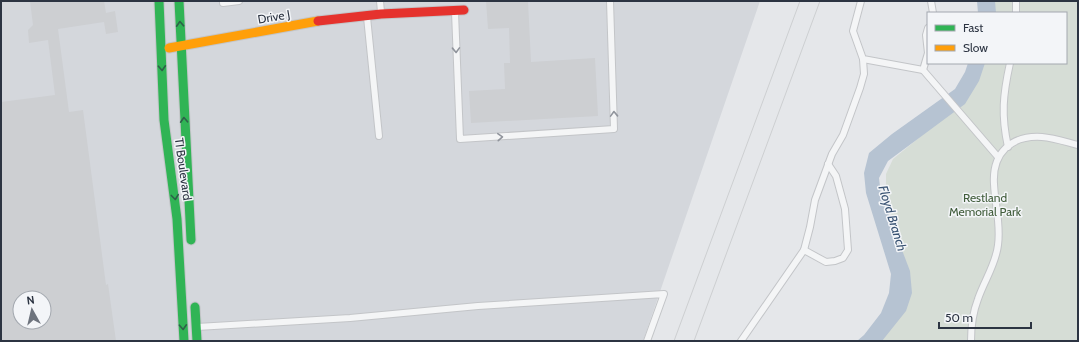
<svg xmlns="http://www.w3.org/2000/svg" width="1079" height="342" font-family="Cabin,sans-serif">
<style>
.built{fill:#d4d7dc;fill-rule:evenodd}
.green{fill:#d6ddd6}
.water{fill:#b6c3d2}
.building{fill:#cdcfd2;fill-rule:evenodd}
.lines{fill:none;stroke-linecap:round;stroke-linejoin:round}
.lane-casing{stroke:#c3c5c8;stroke-width:8}
.fast-casing{stroke:#c3c5c8;stroke-width:11}
.slow-casing{stroke:#c3c5c8;stroke-width:11}
.jam-casing{stroke:#c3c5c8;stroke-width:11}
.lane{stroke:#f4f5f6;stroke-width:6}
.fast{stroke:#30b455;stroke-width:9}
.slow{stroke:#ff9f0a;stroke-width:9}
.jam{stroke:#e5322d;stroke-width:9}
.tram{stroke:#cdcfd1;stroke-width:1}
.oneway{stroke:#2d6149}
.oneway2{stroke:#90949c}
.labels{text-anchor:middle;stroke-width:3;stroke-linejoin:round;paint-order:stroke}
.street-label{font-size:12px;fill:#2c3442;stroke:#f3f5f8}
.park-label{font-size:12px;fill:#415d3b;stroke:#f3f5f8}
.water-label{font-size:13px;font-style:italic;fill:#395373;stroke:#f3f5f8}
</style>
<rect width="100%" height="100%" fill="#e5e7ea"/>
<!-- built -->
<path class="built" d="M 1,1 L 760,1 L 643,341 L 1,341 ZM 20,298 L 44,298 L 44,322 L 20,322 Z"/>
<!-- green -->
<path class="green" d="M 991,1 L 1078,1 L 1078,341 L 877,341 L 910,286 L 886,193 L 886,174 L 893,159 L 969,97 L 980,63 L 1066,63 L 1066,13 L 991,13 Z"/>
<!-- water -->
<g class="water">
<path d="M 977,1 L 995,1 L 996,13 L 978,13 Z"/>
<path d="M 968,63 L 985,63 L 979,81 L 965,104 L 888,161 L 879,178 L 881,195 L 910,271 L 912,293 L 906,311 L 882,341 L 857,341 L 864,335 L 881,313 L 889,293 L 891,274 L 866,193 L 864,173 L 869,153 L 892,134 L 955,89 L 965,72 Z"/>
</g>
<!-- building -->
<g class="building">
<path d="M 30,1 L 104,1 L 106,13 L 115,11 L 118,32 L 106,34 L 104,22 L 58,29 L 69,112 L 83,110 L 106,285 L 108,284 L 116,341 L 1,341 L 1,102 L 55,95 L 48,40 L 29,43 L 28,30 L 33,25 ZM 20,298 L 44,298 L 44,322 L 20,322 Z"/>
<path d="M 486,1 L 528,1 L 531,62 L 595,58 L 598,116 L 471,123 L 469,91 L 505,89 L 504,63 L 510,63 L 509,28 L 488,29 Z"/>
</g>
<g class="lines">
<defs>
<g id="lane">
<path d="M 223,1 L 223,3 L 239,1"/>
<path d="M 380,1 L 381,12"/>
<path d="M 861,1 L 853,31 L 863,59 L 923,70"/>
<path d="M 931,1 L 933,13"/>
<path d="M 1016,1 L 1016,13"/>
<path d="M 455,12 L 460,139 L 614,129 L 610,1"/>
<path d="M 367,17 L 379,136"/>
<path d="M 928,28 L 926,35 L 928,53 L 923,70 L 998,157"/>
<path d="M 1008,147 C 1001,115 1003,95 1010,63"/>
<path d="M 804,250 L 826,262 L 835,261 L 843,258 L 848,250 L 845,209 L 836,176 L 828,164"/>
<path d="M 197,327 L 350,318 L 478,306 L 664,294 L 647,341"/>
<path d="M 741,341 L 804,250 L 810,227 L 815,200 L 832,154 L 843,135 L 860,88 L 864,74 L 863,59"/>
<path d="M 971,341 C 971,327 973,312 978,299 C 984,281 996,264 998,245 C 1001,224 995,205 994,184 C 992,153 1011,135 1042,137 C 1054,138 1066,142 1078,145"/>
</g>
<g id="fast">
<path d="M 159,1 L 164,120 L 177,219 L 184,341"/>
<path d="M 179,1 L 191,240"/>
<path d="M 195,307 L 197,341"/>
</g>
<path id="slow" d="M 169,48 L 318,21"/>
<path id="jam" d="M 318,21 L 381,14 L 464,10"/>
</defs>
<!-- lane casing -->
<use href="#lane" class="lane-casing"/>
<!-- fast casing -->
<use href="#fast" class="fast-casing"/>
<!-- slow casing -->
<use href="#slow" class="slow-casing"/>
<!-- jam casing -->
<use href="#jam" class="jam-casing"/>
<!-- lane -->
<use href="#lane" class="lane"/>
<!-- fast -->
<use href="#fast" class="fast"/>
<!-- slow -->
<use href="#slow" class="slow"/>
<!-- jam -->
<use href="#jam" class="jam"/>
<!-- tram -->
<g class="tram">
<path d="M 674,341 L 800,1"/>
<path d="M 694,341 L 820,1"/>
</g>
</g>
<!-- one-way arrows -->
<defs><path id="oneway-chevron" d="M-2-3.5L2.5 0L-2 3.5" fill="none" stroke-width="1.6" stroke-linecap="round" stroke-linejoin="round"/></defs>
<g class="oneway">
<use href="#oneway-chevron" transform="translate(180 24) rotate(-93)"/>
<use href="#oneway-chevron" transform="translate(162 68) rotate(87)"/>
<use href="#oneway-chevron" transform="translate(184 120) rotate(-93)"/>
<use href="#oneway-chevron" transform="translate(175 197) rotate(83)"/>
<use href="#oneway-chevron" transform="translate(183 327) rotate(87)"/>
</g>
<g class="oneway2">
<use href="#oneway-chevron" transform="translate(456 50) rotate(88)"/>
<use href="#oneway-chevron" transform="translate(614 114) rotate(-92)"/>
<use href="#oneway-chevron" transform="translate(500 137) rotate(-4)"/>
</g>
<g class="labels">
<!-- street labels -->
<g class="street-label">
<text transform="translate(274 17) rotate(-10)" y="4">Drive J</text>
<text transform="translate(183 169) rotate(82)" y="4">TI Boulevard</text>
</g>
<!-- park labels -->
<g class="park-label">
<text x="985" y="202">Restland<tspan x="985" dy="14">Memorial Park</tspan></text>
</g>
<!-- water labels -->
<g class="water-label">
<text transform="translate(893 218) rotate(73)" y="5">Floyd Branch</text>
</g>
</g>
<!-- border -->
<rect width="1079" height="342" fill="none" stroke="#2c3442" stroke-width="4"/>
<!-- legend -->
<rect x="927" y="12" width="140" height="52" fill="#f3f5f8" stroke="#a3a8af"/>
<rect x="935" y="25" width="20" height="6" fill="#30b455" stroke="#a3a8af"/>
<text x="963" y="32" font-size="12" fill="#2c3442">Fast</text>
<rect x="935" y="45" width="20" height="6" fill="#ff9f0a" stroke="#a3a8af"/>
<text x="963" y="52" font-size="12" fill="#2c3442">Slow</text>
<!-- north arrow -->
<g transform="translate(32 310) rotate(352)"><circle r="19" fill="#f3f5f8" stroke="#a3a8af"/>
<path d="M0-3L7 15L0 10L-7 15Z" fill="#6d737d"/>
<text y="-6" font-size="11" font-weight="bold" text-anchor="middle" fill="#2c3442">N</text>
</g>
<!-- scale -->
<path d="M939 322v6h92v-6" fill="none" stroke="#2c3442" stroke-width="2"/>
<text x="945" y="322" font-size="12" fill="#2c3442" stroke="#f3f5f8" stroke-width="3" paint-order="stroke">50 m</text>
</svg>
